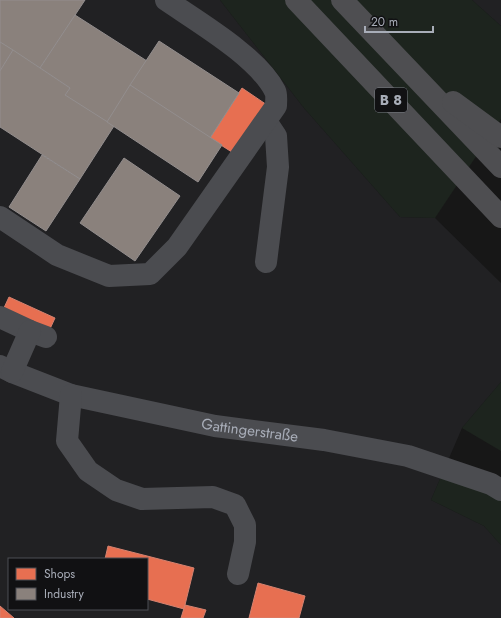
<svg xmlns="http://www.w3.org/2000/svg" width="501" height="618" font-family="Jost,sans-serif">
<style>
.built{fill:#212123;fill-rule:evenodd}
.green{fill:#1d241e}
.shops{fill:#e76f51;stroke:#d48270}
.industry{fill:#8a817c;stroke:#938e8e}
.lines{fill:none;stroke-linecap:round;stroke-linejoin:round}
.minor{stroke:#4b4c50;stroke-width:22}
.highway{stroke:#4e4e51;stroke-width:22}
.labels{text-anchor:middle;stroke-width:4;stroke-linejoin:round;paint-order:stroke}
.shield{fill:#111113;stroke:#7b7e86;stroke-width:1}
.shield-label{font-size:14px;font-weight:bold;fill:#a8adb8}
.street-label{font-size:15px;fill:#a8adb8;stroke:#111113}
</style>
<rect width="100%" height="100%" fill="#171717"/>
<!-- built -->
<g class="built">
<path d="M 0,0 L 220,0 L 304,108 L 400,217 L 435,218 L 501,283 L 501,382 L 462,428 L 431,500 L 484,526 L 501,545 L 501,618 L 0,618 ZM 9,559 L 147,559 L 147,609 L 9,609 Z"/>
<path d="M 472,0 L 501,0 L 501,26 Z"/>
</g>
<!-- green -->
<g class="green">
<path d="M 220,0 L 472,0 L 501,26 L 501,119 L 435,218 L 400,217 L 304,108 Z"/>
<path d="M 501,382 L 501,451 L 462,428 Z"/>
<path d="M 443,472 L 501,500 L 501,545 L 484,526 L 431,500 Z"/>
</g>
<!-- shops -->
<g class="shops">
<path d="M 242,88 L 270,107 L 238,156 L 210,138 Z"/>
<path d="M 9,297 L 55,318 L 49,331 L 3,310 Z"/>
<path d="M 108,546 L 194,568 L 184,609 L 147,599 L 147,559 L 105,559 Z"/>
<path d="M 258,583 L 305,596 L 299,618 L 249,618 Z"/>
<path d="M 185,605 L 206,610 L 203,618 L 181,618 Z"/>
<path d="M 0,606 L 14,618 L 0,618 Z"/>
</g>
<!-- industry -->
<g class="industry">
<path d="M 0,0 L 85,0 L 40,68 L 0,42 Z"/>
<path d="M 75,15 L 147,61 L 107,122 L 65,95 L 70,88 L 40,68 Z"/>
<path d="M 159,41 L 239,93 L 210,138 L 130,85 Z"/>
<path d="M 0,42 L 13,50 L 0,71 Z"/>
<path d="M 13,50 L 70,88 L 65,95 L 114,126 L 80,179 L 0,127 L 0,71 Z"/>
<path d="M 130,85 L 222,145 L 198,182 L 107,122 Z"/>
<path d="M 42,155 L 80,179 L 46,231 L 9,207 Z"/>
<path d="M 124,158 L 180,196 L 135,261 L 80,223 Z"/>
</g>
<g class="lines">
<!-- minor -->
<g class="minor">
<path d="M 266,121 L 276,136 L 278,167 L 266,262"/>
<path d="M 0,217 L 57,255 L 109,276 L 150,274 L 177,247 L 276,106 C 276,101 277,95 275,91 C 258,57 198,22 166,0"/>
<path d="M 0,317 L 30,331 L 46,337"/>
<path id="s1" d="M 0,366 L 12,372 L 71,395 L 215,426 L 324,440 L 408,456 L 491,484 L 501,490"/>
<path d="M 12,372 L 30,331"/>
<path d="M 71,395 L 67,441 L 88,471 L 116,490 L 142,499 L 213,497 L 235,505 L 245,525 L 245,542 L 238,574"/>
</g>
<!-- highway -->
<g class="highway">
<path d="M 296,0 L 501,217"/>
<path d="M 342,0 L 501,167"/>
<path d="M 453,102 L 501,137"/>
</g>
</g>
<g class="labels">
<!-- shield labels -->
<rect class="shield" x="375" y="88" width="32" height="24" rx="3"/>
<g class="shield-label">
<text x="391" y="105">B 8</text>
</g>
<!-- street labels -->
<g class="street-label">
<text dy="5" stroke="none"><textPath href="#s1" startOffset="259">Gattingerstraße</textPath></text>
</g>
</g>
<!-- legend -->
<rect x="8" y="558" width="140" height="52" fill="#111113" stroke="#4d4f55"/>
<rect x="16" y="568" width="20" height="12" fill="#e76f51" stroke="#4d4f55"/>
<text x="44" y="578" font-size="12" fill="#a8adb8">Shops</text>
<rect x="16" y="588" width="20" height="12" fill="#8a817c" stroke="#4d4f55"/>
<text x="44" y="598" font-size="12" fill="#a8adb8">Industry</text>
<!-- scale -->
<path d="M365 26v6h68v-6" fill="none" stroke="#a8adb8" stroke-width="2"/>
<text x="371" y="26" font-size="12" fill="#a8adb8" stroke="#111113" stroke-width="3" paint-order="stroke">20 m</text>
</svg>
